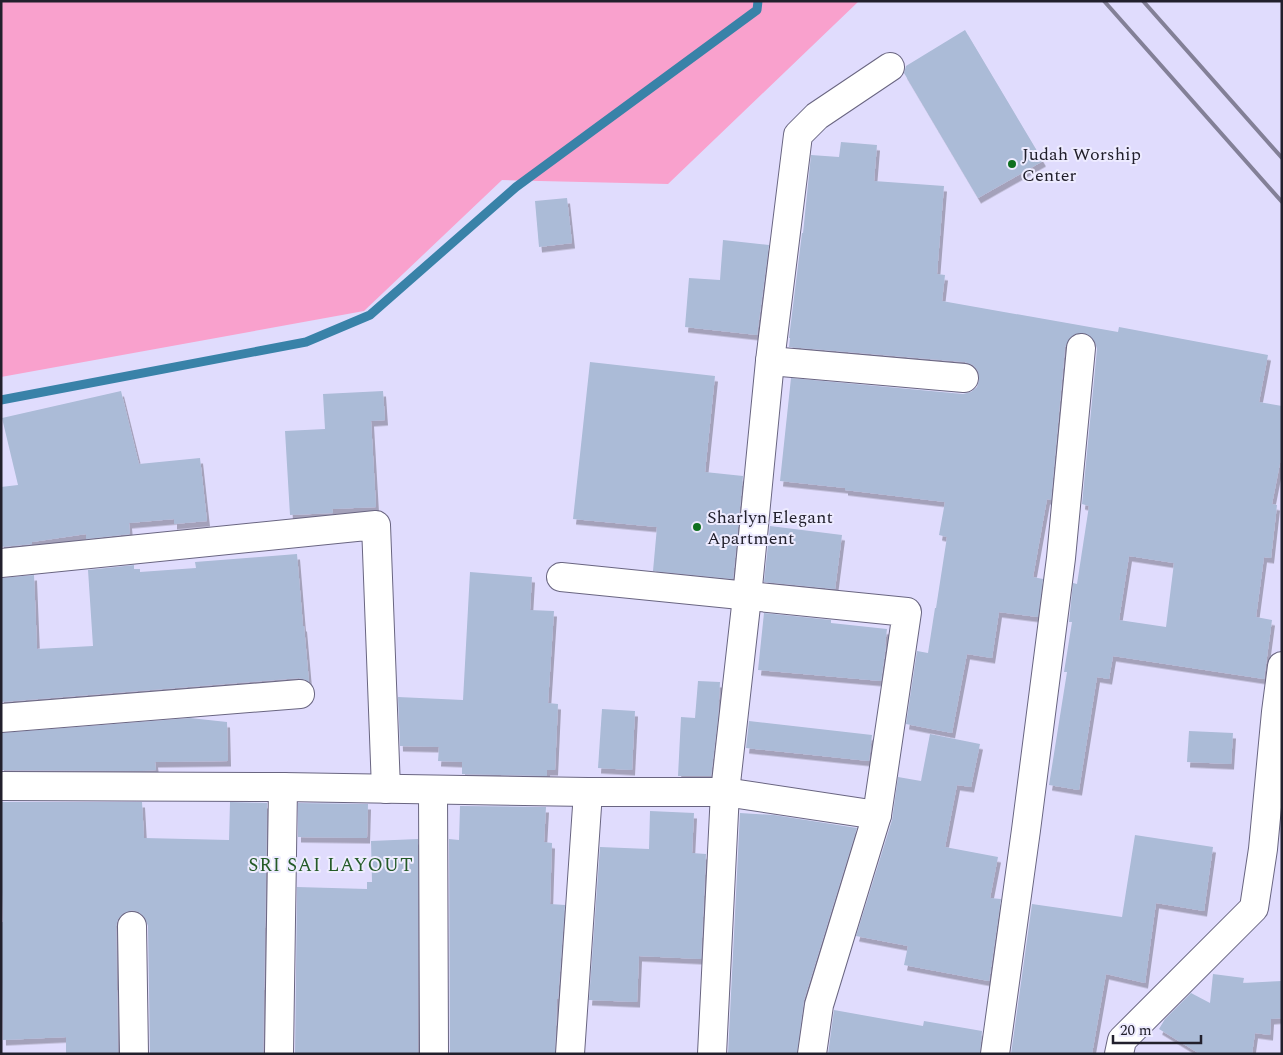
<svg xmlns="http://www.w3.org/2000/svg" width="1283" height="1055" font-family="Spectral,serif">
<style>
.green{fill:#f9a1cd}
.lines{fill:none;stroke-linecap:round;stroke-linejoin:round}
.stream{stroke:#3982a8;stroke-width:9}
.building{fill:#abbbd7;fill-rule:evenodd;filter:url(#shadow)}
.minor-casing{stroke:#696581;stroke-width:30}
.minor{stroke:#fff;stroke-width:28}
.rail{stroke:#838097;stroke-width:4}
.poi-dot{fill:#0f701f;stroke:#edebff;stroke-width:2}
.labels{text-anchor:middle;stroke-width:4;stroke-linejoin:round;paint-order:stroke}
.poi-label{font-size:18px;fill:#22202c;stroke:#edebff;text-anchor:start}
.neighbourhood-label{font-size:19px;letter-spacing:1px;fill:#245b28;stroke:#edebff}
</style>
<defs>
<filter id="shadow"><feDropShadow dx="3" dy="5.5" stdDeviation="0" flood-color="#0004"/></filter>
</defs>
<rect width="100%" height="100%" fill="#e0dcfd"/>
<!-- green -->
<path class="green" d="M 1,1 L 859,1 L 668,184 L 502,180 L 364,311 L 1,377 Z"/>
<g class="lines">
<!-- stream -->
<path class="stream" d="M 1,400 L 306,342 L 370,315 L 516,187 L 757,10 L 758,1"/>
</g>
<!-- building -->
<g class="building">
<path d="M 965,30 L 1043,161 L 978,198 L 904,73 L 906,66 Z"/>
<path d="M 841,142 L 877,145 L 874,181 L 944,186 L 937,274 L 945,275 L 942,301 L 1118,332 L 1119,327 L 1268,355 L 1259,402 L 1282,406 L 1282,453 L 1272,504 L 1277,505 L 1271,558 L 1264,557 L 1256,617 L 1272,620 L 1264,679 L 1113,656 L 1109,679 L 1097,677 L 1079,790 L 1049,785 L 1067,672 L 1064,672 L 1072,622 L 1069,622 L 1073,583 L 1077,584 L 1089,506 L 1082,504 L 1097,349 L 1095,342 L 1090,336 L 1083,333 L 1075,334 L 1069,339 L 1065,347 L 1051,500 L 1047,499 L 1033,577 L 1043,579 L 1038,617 L 999,612 L 992,658 L 967,654 L 952,733 L 906,724 L 917,651 L 928,653 L 935,608 L 936,608 L 947,537 L 939,535 L 945,502 L 845,490 L 845,488 L 780,481 L 791,378 L 963,394 L 971,392 L 977,387 L 979,380 L 978,371 L 973,365 L 965,362 L 789,347 L 790,338 L 789,338 L 802,233 L 803,233 L 811,155 L 839,157 ZM 1129,556 L 1174,563 L 1166,627 L 1119,620 Z"/>
<path d="M 567,198 L 572,243 L 539,247 L 535,201 Z"/>
<path d="M 723,240 L 769,245 L 757,335 L 685,327 L 689,278 L 720,280 Z"/>
<path d="M 590,362 L 715,376 L 705,472 L 743,476 L 733,579 L 653,571 L 657,527 L 573,519 Z"/>
<path d="M 121,391 L 139,464 L 200,458 L 207,521 L 174,524 L 174,519 L 129,523 L 130,534 L 86,539 L 86,534 L 32,542 L 32,544 L 1,547 L 1,487 L 18,485 L 2,418 Z"/>
<path d="M 383,391 L 385,420 L 371,421 L 376,507 L 332,509 L 333,513 L 290,515 L 285,431 L 325,429 L 323,394 Z"/>
<path d="M 770,526 L 842,535 L 835,589 L 764,582 Z"/>
<path d="M 297,554 L 303,626 L 304,626 L 309,682 L 306,680 L 299,678 L 1,702 L 1,578 L 34,575 L 37,649 L 93,646 L 88,570 L 134,565 L 134,569 L 140,569 L 140,572 L 196,568 L 195,562 Z"/>
<path d="M 470,572 L 532,577 L 530,610 L 554,611 L 548,703 L 558,704 L 555,770 L 547,770 L 547,776 L 462,774 L 462,762 L 438,761 L 439,747 L 400,746 L 398,697 L 463,700 Z"/>
<path d="M 764,613 L 831,620 L 831,623 L 887,629 L 885,645 L 886,645 L 881,681 L 758,670 Z"/>
<path d="M 698,681 L 720,682 L 718,718 L 711,776 L 678,776 L 681,717 L 695,718 Z"/>
<path d="M 602,709 L 635,711 L 632,770 L 598,768 Z"/>
<path d="M 190,718 L 227,722 L 228,761 L 155,762 L 156,770 L 141,771 L 1,770 L 1,733 Z"/>
<path d="M 749,721 L 872,735 L 869,761 L 746,748 Z"/>
<path d="M 1189,731 L 1233,733 L 1231,764 L 1187,762 Z"/>
<path d="M 930,734 L 980,744 L 971,787 L 957,785 L 945,847 L 998,857 L 990,898 L 1001,899 L 989,981 L 904,965 L 908,946 L 856,936 L 892,820 L 898,777 L 921,781 Z"/>
<path d="M 1,802 L 142,802 L 144,838 L 229,840 L 230,802 L 267,803 L 263,1054 L 150,1054 L 148,926 L 145,918 L 139,912 L 132,910 L 124,913 L 118,919 L 116,926 L 118,1054 L 66,1054 L 66,1037 L 3,1040 L 1,922 L 3,922 L 1,863 Z"/>
<path d="M 298,803 L 368,804 L 367,838 L 298,837 Z"/>
<path d="M 460,806 L 546,807 L 544,842 L 552,843 L 550,904 L 565,905 L 558,999 L 557,999 L 555,1054 L 450,1054 L 449,839 L 459,840 Z"/>
<path d="M 650,811 L 694,813 L 692,853 L 706,854 L 701,959 L 639,956 L 637,1002 L 589,1000 L 600,847 L 649,849 Z"/>
<path d="M 740,813 L 774,815 L 857,828 L 804,1000 L 797,1054 L 728,1054 Z"/>
<path d="M 1135,835 L 1213,847 L 1204,911 L 1156,903 L 1145,983 L 1106,974 L 1092,1054 L 1011,1054 L 1032,904 L 1122,917 Z"/>
<path d="M 418,839 L 418,1054 L 295,1054 L 297,887 L 367,889 L 367,882 L 372,882 L 371,841 Z"/>
<path d="M 1213,974 L 1244,978 L 1243,983 L 1282,981 L 1282,1018 L 1271,1019 L 1270,1035 L 1255,1033 L 1252,1054 L 1200,1054 L 1159,1029 L 1165,1019 L 1191,993 L 1210,1003 Z"/>
<path d="M 834,1010 L 923,1026 L 924,1021 L 982,1031 L 980,1054 L 828,1054 Z"/>
</g>
<g class="lines">
<defs>
<g id="minor">
<path d="M 770,361 L 964,378"/>
<path d="M 1,563 L 376,525 L 386,789"/>
<path d="M 561,577 L 907,612 L 877,815 L 819,1005 L 812,1054"/>
<path d="M 1,718 L 300,694"/>
<path d="M 1,786 L 283,787 L 588,792 L 725,792 L 877,815"/>
<path d="M 433,790 L 434,1054"/>
<path d="M 132,926 L 134,1054"/>
<path d="M 279,1054 L 283,787"/>
<path d="M 570,1054 L 588,792"/>
<path d="M 712,1054 L 725,792 L 747,597 L 770,361 L 798,135 L 817,116 L 890,67"/>
<path d="M 995,1054 L 1026,830 L 1061,558 L 1081,348"/>
<path d="M 1119,1054 L 1122,1040 L 1254,908 L 1263,849 L 1276,712 L 1282,666"/>
</g>
</defs>
<!-- minor casing -->
<use href="#minor" class="minor-casing"/>
<!-- minor -->
<use href="#minor" class="minor"/>
<!-- rail -->
<g class="rail">
<path d="M 1104,1 L 1282,202"/>
<path d="M 1143,1 L 1282,158"/>
</g>
</g>
<!-- markers -->
<g class="poi-dot">
<circle cx="1012" cy="164" r="5"/>
<circle cx="697" cy="527" r="5"/>
</g>
<g class="labels">
<!-- poi labels -->
<g class="poi-label">
<text x="1022" y="160">Judah Worship<tspan x="1022" dy="21">Center</tspan></text>
<text x="707" y="523">Sharlyn Elegant<tspan x="707" dy="21">Apartment</tspan></text>
</g>
<!-- neighbourhood labels -->
<g class="neighbourhood-label">
<text x="331" y="871">SRI SAI LAYOUT</text>
</g>
</g>
<!-- border -->
<rect width="1283" height="1055" fill="none" stroke="#22202c" stroke-width="5"/>
<!-- scale -->
<path d="M1113 1035v8h88v-8" fill="none" stroke="#22202c" stroke-width="2.5"/>
<text x="1120" y="1035" font-size="15" fill="#22202c" stroke="#edebff" stroke-width="4" paint-order="stroke">20 m</text>
</svg>
